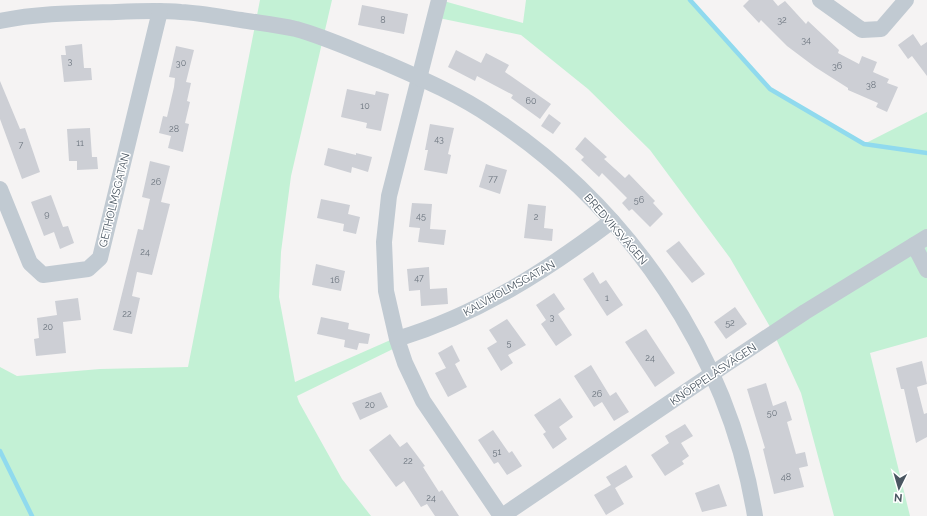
<svg xmlns="http://www.w3.org/2000/svg" width="927" height="516" font-family="Raleway,sans-serif">
<style>
.green{fill:#c3f1d5}
.lines{fill:none;stroke-linecap:round;stroke-linejoin:round}
.stream{stroke:#90daee;stroke-width:4.5}
.building{fill:#cdcfd5}
.minor{stroke:#c1cad2;stroke-width:16}
.labels{text-anchor:middle;stroke-width:3;stroke-linejoin:round;paint-order:stroke}
.number-label{font-size:9px;fill:#6b747e}
.street-label{font-size:11px;fill:#4a5661;stroke:#fff}
</style>
<rect width="100%" height="100%" fill="#f5f3f3"/>
<!-- green -->
<g class="green">
<path d="M 260,0 L 332,0 L 291,176 L 281,252 L 279,297 L 295,382 L 395,338 L 397,347 L 297,396 L 299,402 L 342,479 L 371,516 L 0,516 L 0,367 L 17,376 L 100,369 L 188,367 Z"/>
<path d="M 440,0 L 523,23 L 526,0 L 689,0 L 770,89 L 864,144 L 927,112 L 927,337 L 870,353 L 910,516 L 834,516 L 801,393 L 773,332 L 730,258 L 650,150 L 588,89 L 521,35 L 434,17 Z"/>
</g>
<g class="lines">
<!-- stream -->
<g class="stream">
<path d="M 690,0 L 770,89 L 864,144 L 927,153"/>
<path d="M 0,451 L 32,516"/>
</g>
</g>
<!-- building -->
<g class="building">
<path d="M 749,0 L 773,0 L 778,6 L 785,1 L 806,24 L 808,21 L 839,50 L 838,53 L 859,64 L 862,56 L 877,62 L 873,72 L 889,79 L 887,83 L 898,87 L 887,112 L 876,107 L 878,103 L 848,90 L 848,88 L 815,67 L 787,46 L 761,20 L 759,23 L 743,6 Z"/>
<path d="M 362,5 L 408,14 L 404,34 L 358,25 Z"/>
<path d="M 913,34 L 921,46 L 927,42 L 927,76 L 912,56 L 908,59 L 898,45 Z"/>
<path d="M 82,44 L 84,68 L 91,68 L 92,80 L 64,82 L 61,55 L 66,55 L 65,46 Z"/>
<path d="M 176,46 L 194,50 L 186,82 L 191,83 L 187,101 L 190,102 L 185,123 L 189,124 L 183,152 L 168,148 L 171,136 L 159,133 L 163,116 L 167,117 L 174,87 L 175,78 L 169,77 Z"/>
<path d="M 456,50 L 481,63 L 486,53 L 509,65 L 505,72 L 551,104 L 540,119 L 511,98 L 513,95 L 477,76 L 475,81 L 448,67 Z"/>
<path d="M 0,81 L 20,129 L 25,128 L 40,172 L 22,179 L 0,119 Z"/>
<path d="M 347,89 L 375,95 L 376,91 L 389,94 L 381,131 L 366,128 L 367,123 L 341,117 Z"/>
<path d="M 549,114 L 561,123 L 553,134 L 541,126 Z"/>
<path d="M 430,124 L 454,128 L 448,154 L 451,155 L 447,174 L 424,170 L 428,150 L 425,150 Z"/>
<path d="M 90,128 L 92,157 L 97,157 L 98,169 L 77,170 L 77,161 L 69,161 L 67,129 Z"/>
<path d="M 585,137 L 607,157 L 604,159 L 625,178 L 629,174 L 655,201 L 653,203 L 663,214 L 650,227 L 632,209 L 629,211 L 622,203 L 627,198 L 602,173 L 599,177 L 581,160 L 584,157 L 575,149 Z"/>
<path d="M 328,148 L 356,155 L 356,153 L 372,157 L 368,172 L 352,167 L 351,173 L 324,165 Z"/>
<path d="M 150,161 L 170,166 L 161,202 L 170,204 L 152,275 L 137,272 L 132,296 L 140,298 L 132,334 L 113,330 L 138,229 L 143,230 L 150,199 L 142,197 Z"/>
<path d="M 486,164 L 507,170 L 500,194 L 479,187 Z"/>
<path d="M 51,195 L 63,227 L 68,226 L 74,243 L 60,249 L 54,232 L 44,236 L 31,202 Z"/>
<path d="M 321,199 L 350,205 L 348,214 L 360,217 L 356,234 L 343,231 L 344,224 L 317,218 Z"/>
<path d="M 412,203 L 432,204 L 430,229 L 446,230 L 444,245 L 418,242 L 420,228 L 409,227 Z"/>
<path d="M 528,204 L 546,206 L 544,228 L 553,229 L 552,241 L 524,238 Z"/>
<path d="M 679,241 L 705,274 L 692,283 L 666,251 Z"/>
<path d="M 316,264 L 345,271 L 341,291 L 312,285 Z"/>
<path d="M 429,267 L 430,289 L 447,288 L 448,304 L 421,306 L 420,290 L 409,291 L 407,269 Z"/>
<path d="M 593,272 L 600,284 L 606,280 L 623,305 L 607,316 L 583,279 Z"/>
<path d="M 554,293 L 565,309 L 558,314 L 572,335 L 556,346 L 541,324 L 546,320 L 536,305 Z"/>
<path d="M 78,298 L 81,320 L 63,322 L 66,353 L 36,356 L 34,339 L 39,338 L 37,318 L 57,315 L 55,301 Z"/>
<path d="M 735,307 L 747,324 L 726,339 L 714,322 Z"/>
<path d="M 321,317 L 349,323 L 348,329 L 370,334 L 368,344 L 359,343 L 357,350 L 344,347 L 345,340 L 317,334 Z"/>
<path d="M 507,319 L 526,345 L 508,355 L 513,363 L 501,371 L 487,348 L 497,342 L 489,330 Z"/>
<path d="M 646,329 L 675,373 L 655,387 L 625,342 Z"/>
<path d="M 452,345 L 460,361 L 455,364 L 467,387 L 448,397 L 435,373 L 446,368 L 438,353 Z"/>
<path d="M 922,361 L 927,384 L 917,387 L 924,414 L 927,413 L 927,437 L 916,443 L 904,389 L 901,389 L 896,368 Z"/>
<path d="M 591,365 L 610,396 L 616,392 L 629,412 L 614,421 L 602,402 L 594,407 L 574,376 Z"/>
<path d="M 766,383 L 773,406 L 786,401 L 792,420 L 787,422 L 796,454 L 805,452 L 808,466 L 799,468 L 804,487 L 774,494 L 763,449 L 765,448 L 747,389 Z"/>
<path d="M 381,392 L 388,407 L 360,420 L 352,403 Z"/>
<path d="M 560,398 L 573,417 L 559,427 L 567,439 L 553,449 L 543,434 L 546,432 L 534,415 Z"/>
<path d="M 685,424 L 693,436 L 681,443 L 689,456 L 682,461 L 684,464 L 665,476 L 651,455 L 669,443 L 665,436 Z"/>
<path d="M 493,430 L 509,453 L 512,451 L 522,466 L 507,475 L 498,462 L 494,464 L 478,440 Z"/>
<path d="M 390,434 L 400,447 L 407,442 L 425,466 L 423,467 L 439,492 L 442,490 L 459,516 L 435,516 L 427,504 L 421,507 L 404,481 L 396,487 L 369,450 Z"/>
<path d="M 626,465 L 633,477 L 615,488 L 624,504 L 606,515 L 594,495 L 611,485 L 606,477 Z"/>
<path d="M 719,484 L 727,506 L 702,512 L 695,493 Z"/>
</g>
<g class="lines">
<!-- minor -->
<g class="minor">
<path d="M 439,0 L 389,196 L 384,242 L 386,291 L 397,339 L 405,363 L 423,401 L 501,516"/>
<path d="M 820,0 L 862,30 L 881,29 L 906,0"/>
<path d="M 0,21 C 38,13 77,13 116,12 C 137,11 159,10 181,12 C 201,13 221,17 241,20 C 260,23 278,25 296,29 C 325,37 353,50 381,61 C 420,78 458,94 493,118 C 629,208 729,354 755,516"/>
<path d="M 0,189 L 30,263 L 43,275 L 88,269 L 100,258 L 160,11"/>
<path d="M 914,245 L 927,270"/>
<path d="M 397,339 C 477,315 546,271 612,221"/>
<path d="M 502,516 L 728,363 L 805,312 L 927,237"/>
</g>
</g>
<g class="labels">
<!-- number labels -->
<g class="number-label">
<text x="383" y="23">8</text>
<text x="782" y="23">32</text>
<text x="806" y="43">34</text>
<text x="70" y="64">3</text>
<text x="181" y="66">30</text>
<text x="837" y="69">36</text>
<text x="871" y="88">38</text>
<text x="531" y="104">60</text>
<text x="365" y="109">10</text>
<text x="174" y="132">28</text>
<text x="439" y="142">43</text>
<text x="80" y="146">11</text>
<text x="21" y="148">7</text>
<text x="493" y="182">77</text>
<text x="156" y="185">26</text>
<text x="639" y="203">56</text>
<text x="47" y="217">9</text>
<text x="421" y="219">45</text>
<text x="536" y="220">2</text>
<text x="145" y="255">24</text>
<text x="419" y="281">47</text>
<text x="335" y="283">16</text>
<text x="607" y="301">1</text>
<text x="127" y="317">22</text>
<text x="552" y="320">3</text>
<text x="730" y="326">52</text>
<text x="48" y="330">20</text>
<text x="509" y="346">5</text>
<text x="650" y="361">24</text>
<text x="597" y="397">26</text>
<text x="370" y="408">20</text>
<text x="772" y="416">50</text>
<text x="497" y="455">51</text>
<text x="408" y="464">22</text>
<text x="786" y="480">48</text>
<text x="431" y="501">24</text>
</g>
<!-- street labels -->
<g class="street-label">
<text transform="translate(114 200) rotate(-76)" y="4">GETHOLMSGATAN</text>
<text transform="translate(616 229) rotate(49)" y="4">BREDVIKSVÄGEN</text>
<text transform="translate(509 288) rotate(-29)" y="4">KALVHOLMSGATAN</text>
<text transform="translate(713 374) rotate(-34)" y="4">KNÖPPELÅSVÄGEN</text>
</g>
</g>
<!-- north arrow -->
<g transform="translate(899 488) rotate(185)" stroke="#ffffff" stroke-width="3" paint-order="stroke">
<path d="M0-3L7 15L0 10L-7 15Z" fill="#4a5661"/>
<text y="-6" font-size="11" font-weight="bold" text-anchor="middle" fill="#4a5661">N</text>
</g>
</svg>
